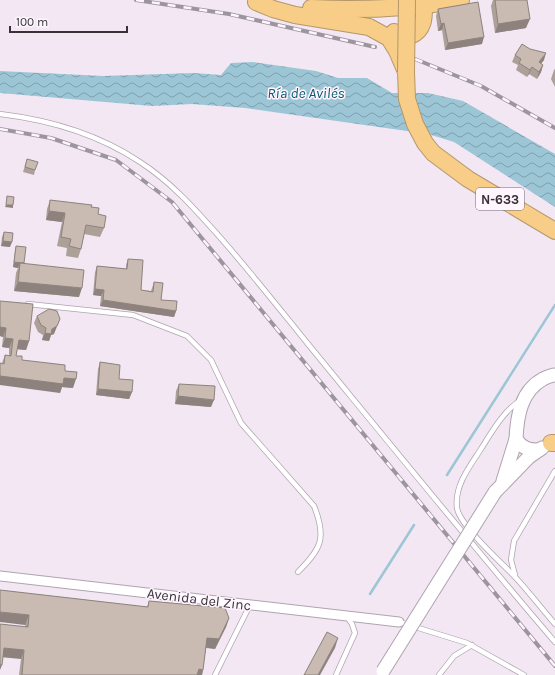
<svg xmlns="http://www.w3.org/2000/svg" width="555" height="675" font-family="Karla,sans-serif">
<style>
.water{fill:url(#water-waves)}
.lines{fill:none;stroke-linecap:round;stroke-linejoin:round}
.stream{stroke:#9cc6d5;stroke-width:2.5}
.lane-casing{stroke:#afa4af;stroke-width:6}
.street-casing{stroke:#afa4af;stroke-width:11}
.secondary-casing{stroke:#afa4af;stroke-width:15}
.highway-casing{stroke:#b4976b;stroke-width:18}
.lane{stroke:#fff;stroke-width:4.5}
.street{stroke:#fff;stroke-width:9}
.secondary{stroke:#fff;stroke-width:13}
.highway{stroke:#f8cd88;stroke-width:16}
.rail-casing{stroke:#9d959e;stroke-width:4}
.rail{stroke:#fef5fe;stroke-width:2.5;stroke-dasharray:8;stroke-linecap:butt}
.secondary-bridge-casing{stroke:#afa4af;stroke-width:15;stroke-linecap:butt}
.highway-bridge-casing{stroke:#b4976b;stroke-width:18;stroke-linecap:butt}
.secondary-bridge{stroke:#fff;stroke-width:13}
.highway-bridge{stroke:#f8cd88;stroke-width:16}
.wall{fill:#ada099}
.shaded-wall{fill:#8d827d}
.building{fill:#c9bab2;stroke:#8d827d}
.labels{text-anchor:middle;stroke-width:3;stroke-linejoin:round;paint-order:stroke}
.shield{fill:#fef5fe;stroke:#726c72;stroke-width:1}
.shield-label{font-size:13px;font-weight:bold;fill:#363236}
.street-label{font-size:14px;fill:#363236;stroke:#fef5fe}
.water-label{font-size:15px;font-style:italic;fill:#0a5b72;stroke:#fef5fe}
</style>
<defs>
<pattern id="water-waves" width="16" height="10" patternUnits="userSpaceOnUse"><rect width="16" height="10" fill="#9cc6d5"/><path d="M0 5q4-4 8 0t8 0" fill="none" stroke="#80a1ae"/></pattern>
</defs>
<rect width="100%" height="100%" fill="#f2e7f3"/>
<!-- water -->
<path class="water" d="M 253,62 L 316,71 L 338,78 L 367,78 L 392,93 L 428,93 L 463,101 L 555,154 L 555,207 L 454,142 L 428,134 L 245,108 L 192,104 L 152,106 L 0,93 L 0,71 L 103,76 L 194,73 L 221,75 L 231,63 Z"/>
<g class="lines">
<!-- stream -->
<g class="stream">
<path d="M 447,475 L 555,305"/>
<path d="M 370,594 L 414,525"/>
</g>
<defs>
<g id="lane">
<path d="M 0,114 C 50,120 98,134 140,162 C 171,182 194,208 218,235 C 249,270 278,307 308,344 C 390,444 471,544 555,642"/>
<path d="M 28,304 L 133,315 L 187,336 L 211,360 L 241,423 L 314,506 C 327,538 321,549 298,572"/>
<path d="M 521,400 C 504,410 491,433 481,449 C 470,466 454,486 457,508 C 460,526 502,563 516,578 C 529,592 542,609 555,624"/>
<path d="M 515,575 L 511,560 L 514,541 L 555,471"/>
<path d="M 399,622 L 467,643 L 524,675"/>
<path d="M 215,675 L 250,605"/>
<path d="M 336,675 L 355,633 L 352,624 L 347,617"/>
<path d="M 439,675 L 454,656 L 472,645"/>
</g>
<path id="street" d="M 0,576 L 399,622"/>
<g id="secondary">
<path d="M 539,450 C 528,450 522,448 516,439 C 517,416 521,391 543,379 C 547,377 551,375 555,375"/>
<path d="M 503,481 L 516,439"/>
<path d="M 495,492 L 529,457 L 542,448"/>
</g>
<g id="highway">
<path d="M 256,2 L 273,9 L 295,15 L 369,27 L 389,38 L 397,51 L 406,72 L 407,99 L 415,124 L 425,143 L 433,153 L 468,179 L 555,231"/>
<path d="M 311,8 C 362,11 411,8 461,0"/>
<path d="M 394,32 L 410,36 C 426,30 424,14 424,0"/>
<path d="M 551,443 L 555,443"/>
</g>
</defs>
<!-- lane casing -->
<use href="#lane" class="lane-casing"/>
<!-- street casing -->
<use href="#street" class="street-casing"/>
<!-- secondary casing -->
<use href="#secondary" class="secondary-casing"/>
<!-- highway casing -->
<use href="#highway" class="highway-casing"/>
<!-- lane -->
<use href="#lane" class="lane"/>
<!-- street -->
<use href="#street" class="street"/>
<!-- secondary -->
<use href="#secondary" class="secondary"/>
<!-- highway -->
<use href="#highway" class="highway"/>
<defs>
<g id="rail">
<path d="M 136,0 L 229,14 L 375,47"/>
<path d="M 415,59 L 481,86 L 555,128"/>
<path d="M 0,129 L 51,138 L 116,160 L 172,202 L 555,666"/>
</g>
</defs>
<!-- rail casing -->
<use href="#rail" class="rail-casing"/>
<!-- rail -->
<use href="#rail" class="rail"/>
<defs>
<path id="secondary-bridge" d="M 383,671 L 495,492"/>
<path id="highway-bridge" d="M 406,72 L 407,0"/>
</defs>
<!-- secondary-bridge casing -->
<use href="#secondary-bridge" class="secondary-bridge-casing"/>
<!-- highway-bridge casing -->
<use href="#highway-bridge" class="highway-bridge-casing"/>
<!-- secondary-bridge -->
<use href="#secondary-bridge" class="secondary-bridge"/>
<!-- highway-bridge -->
<use href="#highway-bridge" class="highway-bridge"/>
</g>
<!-- wall -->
<g class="wall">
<path d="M 493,0 L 527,0 L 526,28 L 495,33 L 491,6 Z"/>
<path d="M 438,9 L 482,44 L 445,50 L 442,30 L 438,31 L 436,16 Z"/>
<path d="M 515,55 L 544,60 L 541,64 L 543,65 L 541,72 L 537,79 L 529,74 L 527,77 L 516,70 L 518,65 L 512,62 Z"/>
<path d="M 555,69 L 555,87 L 551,79 L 554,70 Z"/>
<path d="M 27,159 L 35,170 L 34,175 L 23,172 Z"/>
<path d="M 50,200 L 91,207 L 98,214 L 104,228 L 100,237 L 84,234 L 81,249 L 78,258 L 66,256 L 67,248 L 57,246 L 62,222 L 46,220 L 47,209 Z"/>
<path d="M 4,232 L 10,247 L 1,246 L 2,237 Z"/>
<path d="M 16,246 L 24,264 L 79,297 L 14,291 L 16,273 L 18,268 L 13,267 L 15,251 Z"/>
<path d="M 128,259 L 141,290 L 151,291 L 154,282 L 161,300 L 176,311 L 174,317 L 100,306 L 101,296 L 93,295 L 95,272 L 97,266 L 126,269 L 126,265 Z"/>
<path d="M 0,301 L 29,341 L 26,350 L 17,349 L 16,356 L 22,360 L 65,371 L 73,388 L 62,387 L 60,393 L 2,363 L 5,355 L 9,355 L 9,348 L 2,347 L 3,337 L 0,336 Z"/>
<path d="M 37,316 L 54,334 L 51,335 L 49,341 L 42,340 L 43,335 L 38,332 L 34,323 Z"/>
<path d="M 100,362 L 119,379 L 132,392 L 129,399 L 96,395 L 98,369 Z"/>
<path d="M 179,384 L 211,407 L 175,404 L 176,391 Z"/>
<path d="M 0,590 L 147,607 L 149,601 L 229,618 L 226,627 L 215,649 L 206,648 L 202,675 L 19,675 L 21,659 L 0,624 L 25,627 L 25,625 Z"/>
</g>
<!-- shaded-wall -->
<g class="shaded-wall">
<path d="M 530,19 L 526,28 L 495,33 L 498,24 Z"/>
<path d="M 444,23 L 442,30 L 438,31 L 441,24 Z"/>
<path d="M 484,37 L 482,44 L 445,50 L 448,43 Z"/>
<path d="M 546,53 L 544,60 L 536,69 L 539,62 Z"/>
<path d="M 543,65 L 541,72 L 537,79 L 539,72 Z"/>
<path d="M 532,67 L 529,74 L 527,77 L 530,70 Z"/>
<path d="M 6,205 L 13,205 L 13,208 L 5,207 Z"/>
<path d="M 49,211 L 65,213 L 62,222 L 46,220 Z"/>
<path d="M 3,241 L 12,242 L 10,247 L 1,246 Z"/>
<path d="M 14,262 L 24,263 L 20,263 L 18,268 L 13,267 Z"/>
<path d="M 18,282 L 82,288 L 79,297 L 14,291 Z"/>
<path d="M 95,289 L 104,290 L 101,296 L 93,295 Z"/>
<path d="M 103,300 L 176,311 L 174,317 L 100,306 Z"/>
<path d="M 60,319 L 54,334 L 51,335 L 49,341 L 42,340 L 45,333 L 52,329 Z"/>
<path d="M 0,327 L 6,328 L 3,337 L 0,336 Z"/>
<path d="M 5,338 L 13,339 L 9,348 L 2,347 Z"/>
<path d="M 19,340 L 29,341 L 26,350 L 15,349 Z"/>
<path d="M 0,376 L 64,378 L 76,379 L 73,388 L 62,387 L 60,393 L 0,385 Z"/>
<path d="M 98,389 L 132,392 L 129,399 L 96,395 Z"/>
<path d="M 178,396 L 214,400 L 211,407 L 175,404 Z"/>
<path d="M 0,612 L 29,615 L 25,625 L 0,622 Z"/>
<path d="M 229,618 L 226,627 L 215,649 L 203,647 L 207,638 Z"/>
<path d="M 338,638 L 335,648 L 320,675 L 318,675 Z"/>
<path d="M 4,648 L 24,650 L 21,659 L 0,657 Z"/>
<path d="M 0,665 L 2,665 L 0,670 Z"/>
<path d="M 199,669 L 203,670 L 202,675 L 196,675 Z"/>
</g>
<!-- building -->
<g class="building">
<path d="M 495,0 L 527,0 L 530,19 L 498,24 Z"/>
<path d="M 478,2 L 484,37 L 448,43 L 444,23 L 441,24 L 438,9 Z"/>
<path d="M 522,44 L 530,49 L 546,53 L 539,62 L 543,65 L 539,72 L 532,67 L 530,70 L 519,63 L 521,59 L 515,55 Z"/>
<path d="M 27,159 L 38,162 L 35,170 L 25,167 Z"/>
<path d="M 7,196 L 14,197 L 13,205 L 6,205 Z"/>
<path d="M 50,200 L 92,205 L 91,207 L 99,208 L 98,214 L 106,216 L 104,228 L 86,225 L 81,249 L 69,246 L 71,239 L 61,237 L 65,213 L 49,211 Z"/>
<path d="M 4,232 L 13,233 L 12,242 L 3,241 Z"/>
<path d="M 16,246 L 26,247 L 24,263 L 14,262 Z"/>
<path d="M 128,259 L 143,260 L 141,290 L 153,292 L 154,282 L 163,283 L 161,300 L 177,301 L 176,311 L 103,300 L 104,290 L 95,289 L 97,266 L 127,269 Z"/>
<path d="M 20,263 L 84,270 L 82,288 L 18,282 Z"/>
<path d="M 0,301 L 33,304 L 29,341 L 19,340 L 16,356 L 22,356 L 22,360 L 65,365 L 65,371 L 77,372 L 76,379 L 64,378 L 63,384 L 0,376 L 0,363 L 4,364 L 5,355 L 11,356 L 13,339 L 5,338 L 6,328 L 0,327 Z"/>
<path d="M 49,309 L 57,311 L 60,319 L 57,326 L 52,329 L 51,334 L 45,333 L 46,328 L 41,325 L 37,316 Z"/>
<path d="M 100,362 L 120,365 L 119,379 L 133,380 L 132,392 L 98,389 Z"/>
<path d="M 179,384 L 215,386 L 214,400 L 178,396 Z"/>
<path d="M 0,590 L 148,607 L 149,601 L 225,608 L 229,618 L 219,639 L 207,638 L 203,670 L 199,669 L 197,675 L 22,675 L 24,650 L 4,648 L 2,665 L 0,665 L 0,624 L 28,627 L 29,615 L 0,612 Z"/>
<path d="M 327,632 L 338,638 L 318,675 L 304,675 Z"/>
</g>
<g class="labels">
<!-- shield labels -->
<rect class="shield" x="476" y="188" width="48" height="22" rx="3"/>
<g class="shield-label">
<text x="500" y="204">N-633</text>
</g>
<!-- street labels -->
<g class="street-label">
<text transform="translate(199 599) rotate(7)" y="5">Avenida del Zinc</text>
</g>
<!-- water labels -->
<g class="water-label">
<text x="306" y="98">Ría de Avilés</text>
</g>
</g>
<!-- scale -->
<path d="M10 26v6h117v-6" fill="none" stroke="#363236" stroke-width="2"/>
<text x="16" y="26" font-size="12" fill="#363236" stroke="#fef5fe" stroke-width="3" paint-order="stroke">100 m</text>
</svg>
